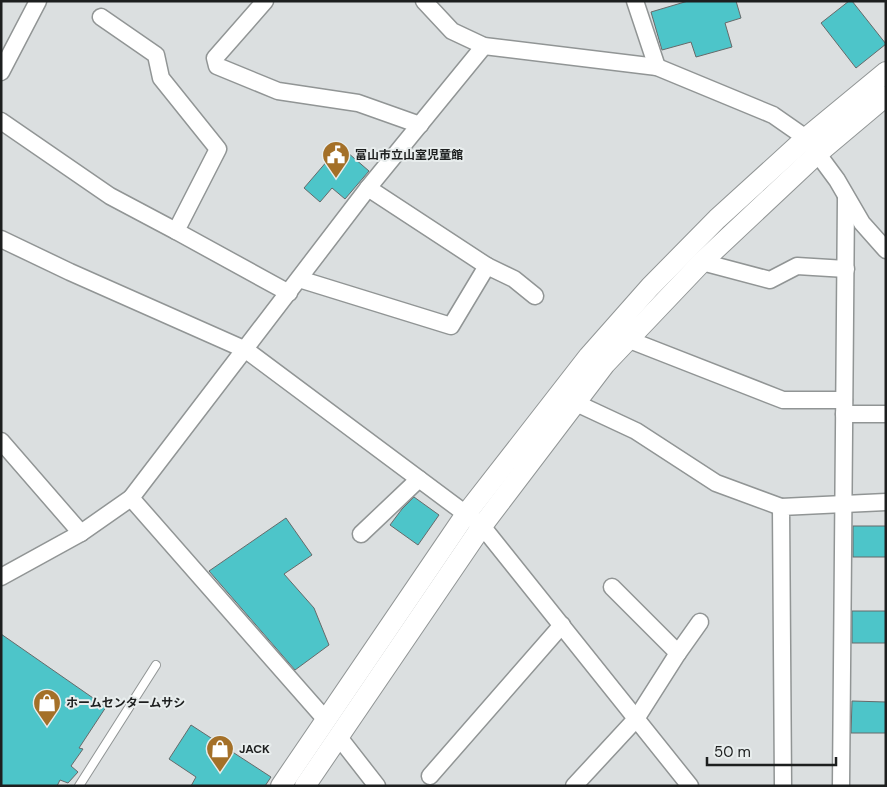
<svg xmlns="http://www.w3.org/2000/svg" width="887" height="787" font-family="'DM Sans','Noto Sans JP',sans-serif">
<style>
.building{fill:#4dc5c9;stroke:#666a6a}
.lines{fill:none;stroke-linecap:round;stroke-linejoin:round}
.service-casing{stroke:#919595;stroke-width:10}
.minor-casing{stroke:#919595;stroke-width:19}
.tertiary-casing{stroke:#919595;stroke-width:22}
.service{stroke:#fff;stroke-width:8}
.minor{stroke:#fff;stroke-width:16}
.tertiary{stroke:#fff;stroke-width:20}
.labels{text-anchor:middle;stroke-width:4;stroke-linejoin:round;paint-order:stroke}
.poi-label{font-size:12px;font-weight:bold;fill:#1d1f1f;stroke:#e8eded;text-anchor:start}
</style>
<rect width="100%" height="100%" fill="#dbdfe0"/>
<!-- building -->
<g class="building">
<path d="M 688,1 L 736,1 L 741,18 L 725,23 L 732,47 L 696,57 L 691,42 L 662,50 L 651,12 Z"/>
<path d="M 849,1 L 852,1 L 886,44 L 856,68 L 821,23 Z"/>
<path d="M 340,146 L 369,171 L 345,199 L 332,188 L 320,202 L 304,188 Z"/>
<path d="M 414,497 L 439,515 L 418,545 L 390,525 L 402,509 Z"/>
<path d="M 286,518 L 312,555 L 284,574 L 314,608 L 329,645 L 295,670 L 209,571 Z"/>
<rect x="853" y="526" width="33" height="31"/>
<rect x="852" y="611" width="34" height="32"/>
<path d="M 1,634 L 106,707 L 79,748 L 83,749 L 71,766 L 78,772 L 68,783 L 60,780 L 57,786 L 1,786 Z"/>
<path d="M 852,701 L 886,702 L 886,733 L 851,733 Z"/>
<path d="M 191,725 L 271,777 L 265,786 L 191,786 L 196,777 L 169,759 Z"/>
</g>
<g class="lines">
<defs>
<path id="service" d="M 79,786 L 156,665"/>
<g id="minor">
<path d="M 265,1 L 215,58 L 217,66 L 278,91 L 358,103 L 420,125"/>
<path d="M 424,1 L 452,31 L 484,46 L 657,67 L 773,115 L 806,138 L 837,180 L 862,223 L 886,250"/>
<path d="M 635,1 L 657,67"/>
<path d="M 101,17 L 156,55 L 161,78 L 218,149 L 176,231 L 289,293"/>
<path d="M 1,72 L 38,1"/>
<path d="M 1,121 L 110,196 L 176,231"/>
<path d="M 368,188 L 487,266"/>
<path d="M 1,239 L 70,272 L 246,350 L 482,526 L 690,786"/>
<path d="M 702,262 L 770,280 L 797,266 L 846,269"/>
<path d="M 299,279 L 451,326 L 487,266 L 514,279 L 535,296"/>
<path d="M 627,339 L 783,400 L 844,400"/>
<path d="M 576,403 L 636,431 L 716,483 L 781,507"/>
<path d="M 844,414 L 886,414"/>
<path d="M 1,441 L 81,533"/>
<path d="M 131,498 L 326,720"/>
<path d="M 361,534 L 419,479"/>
<path d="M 1,577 L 81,533 L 131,498 L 368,188 L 484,46"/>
<path d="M 612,587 L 678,653 L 700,622"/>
<path d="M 338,736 L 377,786"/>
<path d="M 430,776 L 562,625"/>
<path d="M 574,786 L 636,719 L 678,653"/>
<path d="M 783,786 L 781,507 L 886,502"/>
<path d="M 841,786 L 846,198"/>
</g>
<g id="tertiary">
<path d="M 281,786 L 466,514 L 589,356 L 650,287 L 717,219 L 806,138 L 886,72"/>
<path d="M 305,786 L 482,526 L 605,364 L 702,262 L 817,154 L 886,96"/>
</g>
</defs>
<!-- service casing -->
<use href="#service" class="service-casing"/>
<!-- minor casing -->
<use href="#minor" class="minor-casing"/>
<!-- tertiary casing -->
<use href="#tertiary" class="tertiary-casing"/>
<!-- service -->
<use href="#service" class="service"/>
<!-- minor -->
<use href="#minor" class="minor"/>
<!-- tertiary -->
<use href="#tertiary" class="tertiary"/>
</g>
<!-- icons -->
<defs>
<symbol id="civic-pin" viewBox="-11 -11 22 30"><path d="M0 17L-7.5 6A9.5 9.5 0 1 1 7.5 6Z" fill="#a47028" stroke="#e8eded"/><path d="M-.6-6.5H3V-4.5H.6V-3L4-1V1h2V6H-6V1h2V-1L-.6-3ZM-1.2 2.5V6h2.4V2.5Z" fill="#fff"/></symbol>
<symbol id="shop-pin" viewBox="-11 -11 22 30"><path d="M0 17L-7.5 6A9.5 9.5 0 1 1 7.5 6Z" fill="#a47028" stroke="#e8eded"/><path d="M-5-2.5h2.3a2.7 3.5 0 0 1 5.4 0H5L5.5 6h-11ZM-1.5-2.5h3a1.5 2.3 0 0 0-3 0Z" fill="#fff"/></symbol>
</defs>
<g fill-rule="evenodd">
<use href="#civic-pin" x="320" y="139" width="32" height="43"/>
<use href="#shop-pin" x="31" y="687" width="32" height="43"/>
<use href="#shop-pin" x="204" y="733" width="32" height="43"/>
</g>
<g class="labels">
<!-- poi labels -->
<g class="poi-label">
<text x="355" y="159">富山市立山室児童館</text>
<text x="66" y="707">ホームセンタームサシ</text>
<text x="239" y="753">JACK</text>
</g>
</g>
<!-- border -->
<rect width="887" height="787" fill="none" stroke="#1d1f1f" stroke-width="5"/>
<!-- scale -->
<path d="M707 757v8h129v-8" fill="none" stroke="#1d1f1f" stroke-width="2.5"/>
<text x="714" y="757" font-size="15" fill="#1d1f1f" stroke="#e8eded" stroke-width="4" paint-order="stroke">50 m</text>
</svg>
